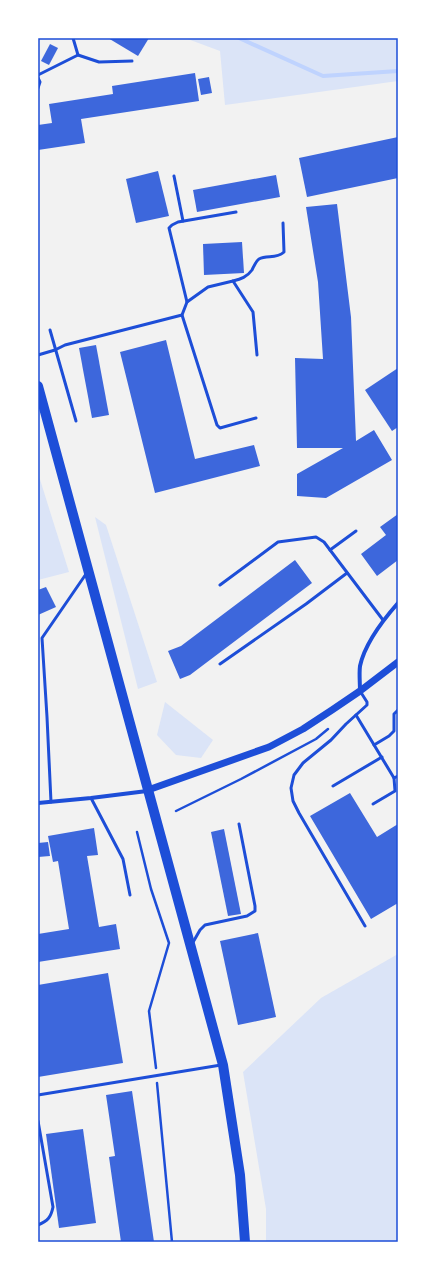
<svg xmlns="http://www.w3.org/2000/svg" width="436" height="1280" font-family="Rubik,sans-serif">
<style>
.green{fill:#dbe4f7}
.lines{fill:none;stroke-linecap:round;stroke-linejoin:round}
.stream{stroke:#bfd3fe;stroke-width:4}
.building{fill:#3d67dc}
.path{stroke:#1d4ed8;stroke-width:2.5}
.service{stroke:#1d4ed8;stroke-width:3}
.minor{stroke:#1d4ed8;stroke-width:4}
.tertiary{stroke:#1d4ed8;stroke-width:7}
.primary{stroke:#1d4ed8;stroke-width:10}
.neatline{fill:none;stroke:#1d4ed8;stroke-width:1.5}
</style>
<rect width="100%" height="100%" fill="#f2f2f2"/>
<!-- green -->
<g class="green">
<path d="M 185,38 L 398,38 L 398,81 L 225,105 L 220,51 Z"/>
<path d="M 38,473 L 69,572 L 38,580 Z"/>
<path d="M 95,517 L 106,525 L 157,682 L 138,689 Z"/>
<path d="M 165,702 L 213,740 L 201,758 L 176,755 L 157,735 Z"/>
<path d="M 398,954 L 398,1242 L 266,1242 L 266,1209 L 243,1072 L 321,998 Z"/>
</g>
<g class="lines">
<!-- stream -->
<path class="stream" d="M 239,38 L 323,76 L 398,71"/>
</g>
<!-- building -->
<g class="building">
<path d="M 108,38 L 149,38 L 138,56 Z"/>
<path d="M 50,44 L 58,48 L 49,65 L 41,61 Z"/>
<path d="M 195,73 L 199,101 L 81,119 L 85,143 L 38,150 L 38,125 L 52,123 L 49,104 L 113,94 L 112,86 Z"/>
<path d="M 209,77 L 212,93 L 201,95 L 198,79 Z"/>
<path d="M 398,137 L 398,178 L 307,197 L 299,158 Z"/>
<path d="M 158,171 L 169,216 L 136,223 L 126,179 Z"/>
<path d="M 276,175 L 280,197 L 197,212 L 193,190 Z"/>
<path d="M 337,204 L 351,317 L 356,441 L 374,430 L 392,460 L 326,498 L 297,496 L 297,474 L 343,448 L 297,448 L 295,358 L 323,359 L 318,282 L 306,207 Z"/>
<path d="M 242,242 L 244,273 L 204,275 L 203,244 Z"/>
<path d="M 166,340 L 195,459 L 254,445 L 260,466 L 155,493 L 120,352 Z"/>
<path d="M 96,345 L 109,415 L 92,418 L 79,348 Z"/>
<path d="M 398,368 L 398,427 L 392,431 L 365,390 Z"/>
<path d="M 398,514 L 398,560 L 377,576 L 361,554 L 386,535 L 380,527 Z"/>
<path d="M 295,560 L 312,583 L 190,675 L 180,679 L 168,651 L 181,646 Z"/>
<path d="M 46,587 L 56,607 L 38,615 L 38,590 Z"/>
<path d="M 350,793 L 377,837 L 398,824 L 398,903 L 371,919 L 310,816 Z"/>
<path d="M 94,828 L 98,855 L 87,856 L 99,927 L 116,924 L 120,949 L 38,962 L 38,934 L 69,929 L 58,861 L 53,862 L 48,836 Z"/>
<path d="M 224,829 L 241,914 L 228,916 L 211,832 Z"/>
<path d="M 48,842 L 50,856 L 38,857 L 38,843 Z"/>
<path d="M 258,933 L 276,1017 L 238,1025 L 220,941 Z"/>
<path d="M 108,973 L 123,1063 L 38,1077 L 38,985 Z"/>
<path d="M 132,1091 L 141,1152 L 154,1242 L 121,1242 L 109,1157 L 115,1156 L 106,1095 Z"/>
<path d="M 83,1129 L 96,1223 L 59,1228 L 46,1134 Z"/>
</g>
<g class="lines">
<!-- path -->
<g class="path">
<path d="M 176,811 L 241,779 L 316,739 L 328,729"/>
<path d="M 137,832 L 151,889 L 169,943 L 149,1011 L 156,1068"/>
<path d="M 157,1083 L 172,1242"/>
</g>
<!-- service -->
<g class="service">
<path d="M 73,38 L 78,55"/>
<path d="M 38,75 L 78,55 L 99,62 L 132,61"/>
<path d="M 38,78 L 40,82 L 38,88"/>
<path d="M 174,176 L 183,221"/>
<path d="M 233,281 C 241,279 247,277 252,270 C 254,266 256,261 259,259 C 267,255 277,259 284,252 L 283,223"/>
<path d="M 187,302 L 208,287 L 233,281 L 253,312 L 257,355"/>
<path d="M 182,315 L 217,425 L 220,428 L 256,418"/>
<path d="M 50,330 L 76,421"/>
<path d="M 38,355 L 55,350 L 65,345 L 182,315 L 187,302 L 169,228 L 172,225 L 178,222 L 236,212"/>
<path d="M 330,550 L 356,531"/>
<path d="M 220,585 L 278,542 L 316,537 L 324,542 L 383,620"/>
<path d="M 220,664 L 306,604 L 347,573"/>
<path d="M 360,691 L 367,702 L 367,705 L 346,724 L 331,740 L 303,763 L 294,775 L 291,788 L 293,801 L 299,813 L 365,926"/>
<path d="M 356,715 L 394,778 L 398,776"/>
<path d="M 374,745 L 389,736 L 394,731 L 394,714 L 398,710"/>
<path d="M 333,786 L 382,757"/>
<path d="M 91,798 L 123,859 L 130,895"/>
<path d="M 51,802 L 47,717 L 42,638 L 86,574"/>
<path d="M 373,804 L 395,791 L 394,778"/>
<path d="M 192,944 L 200,930 L 205,925 L 247,916 L 255,911 L 255,906 L 239,824"/>
<path d="M 38,1095 L 221,1065"/>
<path d="M 38,1121 L 53,1207 C 51,1217 48,1221 38,1225"/>
</g>
<!-- minor -->
<g class="minor">
<path d="M 360,691 C 360,683 359,674 360,666 C 365,643 383,620 398,603"/>
<path d="M 38,803 L 91,798 L 147,791"/>
</g>
<!-- tertiary -->
<path class="tertiary" d="M 148,790 L 269,747 L 303,729 L 332,710 L 360,691 L 398,662"/>
<!-- primary -->
<path class="primary" d="M 38,386 L 223,1065 L 240,1175 L 245,1242"/>
</g>
<!-- border -->
<rect width="436" height="1280" fill="none" stroke="#ffffff" stroke-width="78"/>
<rect x="39" y="39" width="358" height="1202" class="neatline"/>
</svg>
